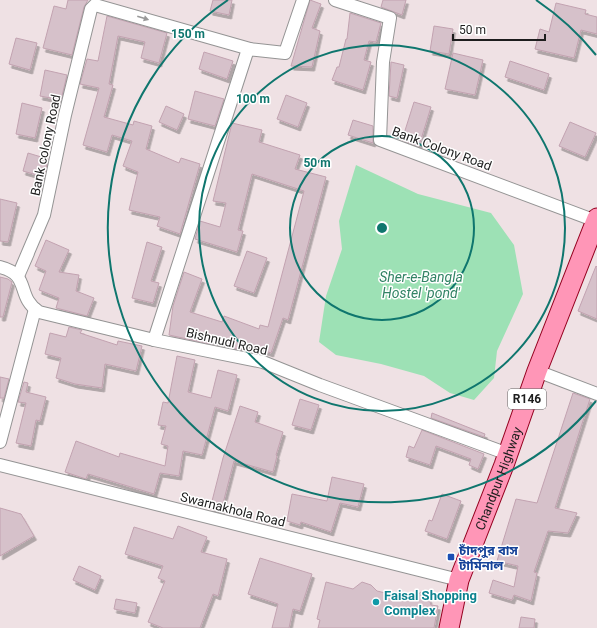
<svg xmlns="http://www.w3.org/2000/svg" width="597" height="628" font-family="Roboto,'Noto Sans Bengali',sans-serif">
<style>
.water{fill:#9de1b5}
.building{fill:#d6c1ca;stroke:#c2a2b0;filter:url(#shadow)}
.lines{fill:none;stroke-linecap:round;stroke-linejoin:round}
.minor-casing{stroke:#949494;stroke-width:14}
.primary-casing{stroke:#95001f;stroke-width:21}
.minor{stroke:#fff;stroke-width:12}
.primary{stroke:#ff96b7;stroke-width:19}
.oneway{fill:#999}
.ring{fill:none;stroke:#0f766e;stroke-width:2}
.transit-dot{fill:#1a4fb4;stroke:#fff;stroke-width:1.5}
.culture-dot{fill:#0f9aa8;stroke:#fff;stroke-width:1.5}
.labels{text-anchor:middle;stroke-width:3;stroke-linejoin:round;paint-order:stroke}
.shield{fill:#fff;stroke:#616161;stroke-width:1}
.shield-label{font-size:12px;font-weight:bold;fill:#1d1d1d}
.street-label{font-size:13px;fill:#1d1d1d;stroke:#fff}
.transit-label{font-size:13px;font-weight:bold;fill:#164399;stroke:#fff;text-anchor:start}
.culture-label{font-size:13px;font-weight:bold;fill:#0d838f;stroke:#fff;text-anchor:start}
.water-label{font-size:14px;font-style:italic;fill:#328465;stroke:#fff}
.centre{fill:#0f766e;stroke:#fff;stroke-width:2}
.ring-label{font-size:12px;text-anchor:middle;font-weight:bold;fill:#0f766e;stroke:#fff;stroke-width:3;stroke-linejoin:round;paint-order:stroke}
</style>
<defs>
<filter id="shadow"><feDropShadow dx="2.5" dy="4" stdDeviation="0" flood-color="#0004"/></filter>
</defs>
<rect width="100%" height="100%" fill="#efe1e4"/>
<!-- water -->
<path class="water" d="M 356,165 L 418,194 L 491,213 L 514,245 L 523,294 L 497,351 L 494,378 L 474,400 L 450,393 L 424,376 L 381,364 L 336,355 L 319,342 L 326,296 L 342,249 L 339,221 Z"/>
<!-- building -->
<g class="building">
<path d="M 68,0 L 88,0 L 84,7 L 72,55 L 43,48 L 54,6 L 66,9 Z"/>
<path d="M 213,0 L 232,0 L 229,15 L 210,11 Z"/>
<path d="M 310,0 L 321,4 L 312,28 L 320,31 L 312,67 L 291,66 Z"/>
<path d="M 383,0 L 406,0 L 402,15 L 381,7 Z"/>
<path d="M 556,3 L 586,10 L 585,14 L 597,17 L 597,34 L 581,30 L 574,58 L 535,49 L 540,29 L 549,32 Z"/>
<path d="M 350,13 L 381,23 L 376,42 L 369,41 L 364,60 L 371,62 L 363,90 L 332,80 L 337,67 L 339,67 L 346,39 L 347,39 Z"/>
<path d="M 107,16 L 167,33 L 159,63 L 141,58 L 145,42 L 118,36 L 109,84 L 113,85 L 104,117 L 133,125 L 134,121 L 152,126 L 146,149 L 179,163 L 181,158 L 200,164 L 180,234 L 157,226 L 160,217 L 129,210 L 138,172 L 123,166 L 132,141 L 112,135 L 107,152 L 83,145 L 99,88 L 80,84 L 87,59 L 98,61 Z"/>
<path d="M 434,26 L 453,29 L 449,54 L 430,51 Z"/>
<path d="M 16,38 L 37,43 L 30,70 L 9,64 Z"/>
<path d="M 204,52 L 233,61 L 227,79 L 199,69 Z"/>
<path d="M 453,53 L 483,60 L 475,95 L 445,89 Z"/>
<path d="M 510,61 L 549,74 L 544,90 L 505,77 Z"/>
<path d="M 391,62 L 404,65 L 397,98 L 389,96 Z"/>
<path d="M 45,70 L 67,75 L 61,100 L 40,96 Z"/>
<path d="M 195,91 L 224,99 L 215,126 L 188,119 Z"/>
<path d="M 286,95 L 307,103 L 298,127 L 277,119 Z"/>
<path d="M 414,102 L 431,107 L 419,146 L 402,140 Z"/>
<path d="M 22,103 L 42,108 L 35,138 L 16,134 Z"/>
<path d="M 166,106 L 184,114 L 177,130 L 159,122 Z"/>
<path d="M 353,120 L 373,126 L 373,143 L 348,135 Z"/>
<path d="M 570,122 L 596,133 L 585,157 L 559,146 Z"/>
<path d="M 232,123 L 262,130 L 259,142 L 300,155 L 295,169 L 326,177 L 288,320 L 283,318 L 271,353 L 242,343 L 240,350 L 211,340 L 210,344 L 169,335 L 173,306 L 184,272 L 202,279 L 190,312 L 222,322 L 224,316 L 259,329 L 260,325 L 268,327 L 304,191 L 252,174 L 238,230 L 243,231 L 237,252 L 195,239 L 200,221 L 220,227 L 226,203 L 213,201 Z"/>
<path d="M 28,153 L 48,159 L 44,177 L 23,171 Z"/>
<path d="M 0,199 L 17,203 L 8,242 L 0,241 Z"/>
<path d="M 46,240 L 69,250 L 59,272 L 79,275 L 76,291 L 94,298 L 87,316 L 56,308 L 59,298 L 39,290 L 46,271 L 35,266 Z"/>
<path d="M 147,242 L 162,247 L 151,281 L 159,283 L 153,303 L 132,298 Z"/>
<path d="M 247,251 L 267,258 L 254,293 L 234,286 Z"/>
<path d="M 596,266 L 597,267 L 597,319 L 578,311 Z"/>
<path d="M 0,277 L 8,279 L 12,282 L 3,317 L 0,317 Z"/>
<path d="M 69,327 L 82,330 L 80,333 L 117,345 L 118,341 L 142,346 L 136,371 L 105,364 L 102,388 L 75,384 L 56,378 L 61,358 L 45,354 L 50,333 L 66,337 Z"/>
<path d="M 177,356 L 195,360 L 188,392 L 211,398 L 218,370 L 237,375 L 228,411 L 215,407 L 202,455 L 183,451 L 179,476 L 160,473 L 154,494 L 88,474 L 86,479 L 65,472 L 76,441 L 119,457 L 120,453 L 165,466 L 168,446 L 161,444 L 166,426 L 158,425 L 163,402 L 168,403 Z"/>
<path d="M 0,377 L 9,379 L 4,398 L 0,398 Z"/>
<path d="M 24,382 L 28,383 L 26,392 L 46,397 L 40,421 L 36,420 L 31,446 L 16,443 L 26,403 L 18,402 Z"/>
<path d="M 573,393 L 590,399 L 555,508 L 577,513 L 568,533 L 548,531 L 534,572 L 537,573 L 531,601 L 514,595 L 512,600 L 489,593 L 493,580 L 514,587 L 518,566 L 497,561 L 516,499 L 537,503 Z"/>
<path d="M 300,399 L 319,405 L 311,430 L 292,425 Z"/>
<path d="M 240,406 L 258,412 L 255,422 L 283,432 L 276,455 L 277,456 L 273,472 L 234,461 L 221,511 L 210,509 L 223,458 Z"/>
<path d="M 432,413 L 485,434 L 484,437 L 431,418 Z"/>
<path d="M 422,430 L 484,454 L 478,469 L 469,465 L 471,459 L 436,446 L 430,465 L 406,457 L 409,446 L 414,448 Z"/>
<path d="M 332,477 L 364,484 L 358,507 L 340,503 L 331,532 L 301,522 L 300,525 L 287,521 L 292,494 L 327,501 Z"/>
<path d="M 442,494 L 461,501 L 447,539 L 425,531 L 429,520 L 432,521 Z"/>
<path d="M 0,508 L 21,514 L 34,536 L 0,556 Z"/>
<path d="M 178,526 L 207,537 L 201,552 L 227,559 L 218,596 L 213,594 L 200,628 L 163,628 L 148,622 L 165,581 L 158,578 L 163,566 L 125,554 L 134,527 L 173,539 Z"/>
<path d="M 260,558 L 312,574 L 300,611 L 293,609 L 289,628 L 272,628 L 278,604 L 248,594 Z"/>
<path d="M 79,566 L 101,576 L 95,590 L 73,580 Z"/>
<path d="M 326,582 L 353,589 L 362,582 L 371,585 L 377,591 L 412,599 L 421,592 L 428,596 L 431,605 L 438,606 L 434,628 L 318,628 L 320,620 L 317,619 Z"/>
<path d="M 116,599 L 137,603 L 135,613 L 114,609 Z"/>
<path d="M 521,617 L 535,619 L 534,628 L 519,628 Z"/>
</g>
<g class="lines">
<defs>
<g id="minor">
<path d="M 335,0 L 390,18 L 383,62 L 380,140 L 596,221"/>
<path d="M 28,253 L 18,276 L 44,215 L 65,115 L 91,9 L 95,5 L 250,49"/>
<path d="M 0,267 C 32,275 15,296 39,312 L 154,340 L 263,362 L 320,385 L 508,454"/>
<path d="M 154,340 L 248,49 L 285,53 L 303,0"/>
<path d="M 537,371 L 597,394"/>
<path d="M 0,442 L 35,309"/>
<path d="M 0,465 L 459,580"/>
</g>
<g id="primary">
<path id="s1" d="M 449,628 L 459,580 L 504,465 L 537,371 L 597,218"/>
</g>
</defs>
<!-- minor casing -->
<use href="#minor" class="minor-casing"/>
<!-- primary casing -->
<use href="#primary" class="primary-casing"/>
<!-- minor -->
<use href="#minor" class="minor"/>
<!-- primary -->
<use href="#primary" class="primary"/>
</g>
<!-- one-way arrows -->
<defs><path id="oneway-solid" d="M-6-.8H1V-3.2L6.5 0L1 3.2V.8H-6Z"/></defs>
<use class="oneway" href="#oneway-solid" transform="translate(143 18) rotate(17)"/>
<!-- distance rings -->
<g class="ring">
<circle cx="382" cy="228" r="92"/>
<circle cx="382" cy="228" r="183"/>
<path d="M596 401A275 275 0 1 1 228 0M536 0A275 275 0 0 1 596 55"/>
</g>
<!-- markers -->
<rect class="transit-dot" x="447" y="553" width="8" height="8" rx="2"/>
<circle class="culture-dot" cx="376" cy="602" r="4"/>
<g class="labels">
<!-- shield labels -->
<rect class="shield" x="508" y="389" width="38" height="20" rx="3"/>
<g class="shield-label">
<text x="527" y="403">R146</text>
</g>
<!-- street labels -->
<g class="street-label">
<text transform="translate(45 145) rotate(-78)" y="5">Bank colony Road</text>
<text transform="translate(442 148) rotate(20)" y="5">Bank Colony Road</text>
<text transform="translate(227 341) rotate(13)" y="5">Bishnudi Road</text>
<text dy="5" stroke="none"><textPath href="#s1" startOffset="158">Chandpur Highway</textPath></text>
<text transform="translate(233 509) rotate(14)" y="5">Swarnakhola Road</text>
</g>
<!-- transit labels -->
<g class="transit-label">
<text x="459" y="555">চাঁদপুর বাস<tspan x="459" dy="15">টার্মিনাল</tspan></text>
</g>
<!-- culture labels -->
<g class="culture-label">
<text x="384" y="600">Faisal Shopping<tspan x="384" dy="15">Complex</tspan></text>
</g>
<!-- water labels -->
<g class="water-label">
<text x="421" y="282">Sher-e-Bangla<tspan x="421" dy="16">Hostel 'pond'</tspan></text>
</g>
</g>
<circle cx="382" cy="228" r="6" class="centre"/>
<g class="ring-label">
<text x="188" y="38">150 m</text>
<text x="253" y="103">100 m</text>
<text x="317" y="167">50 m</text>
</g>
<!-- scale -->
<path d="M453 34v6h92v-6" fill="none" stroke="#1d1d1d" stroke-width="2"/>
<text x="459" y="34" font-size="12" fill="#1d1d1d" stroke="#ffffff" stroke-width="3" paint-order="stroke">50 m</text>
</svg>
